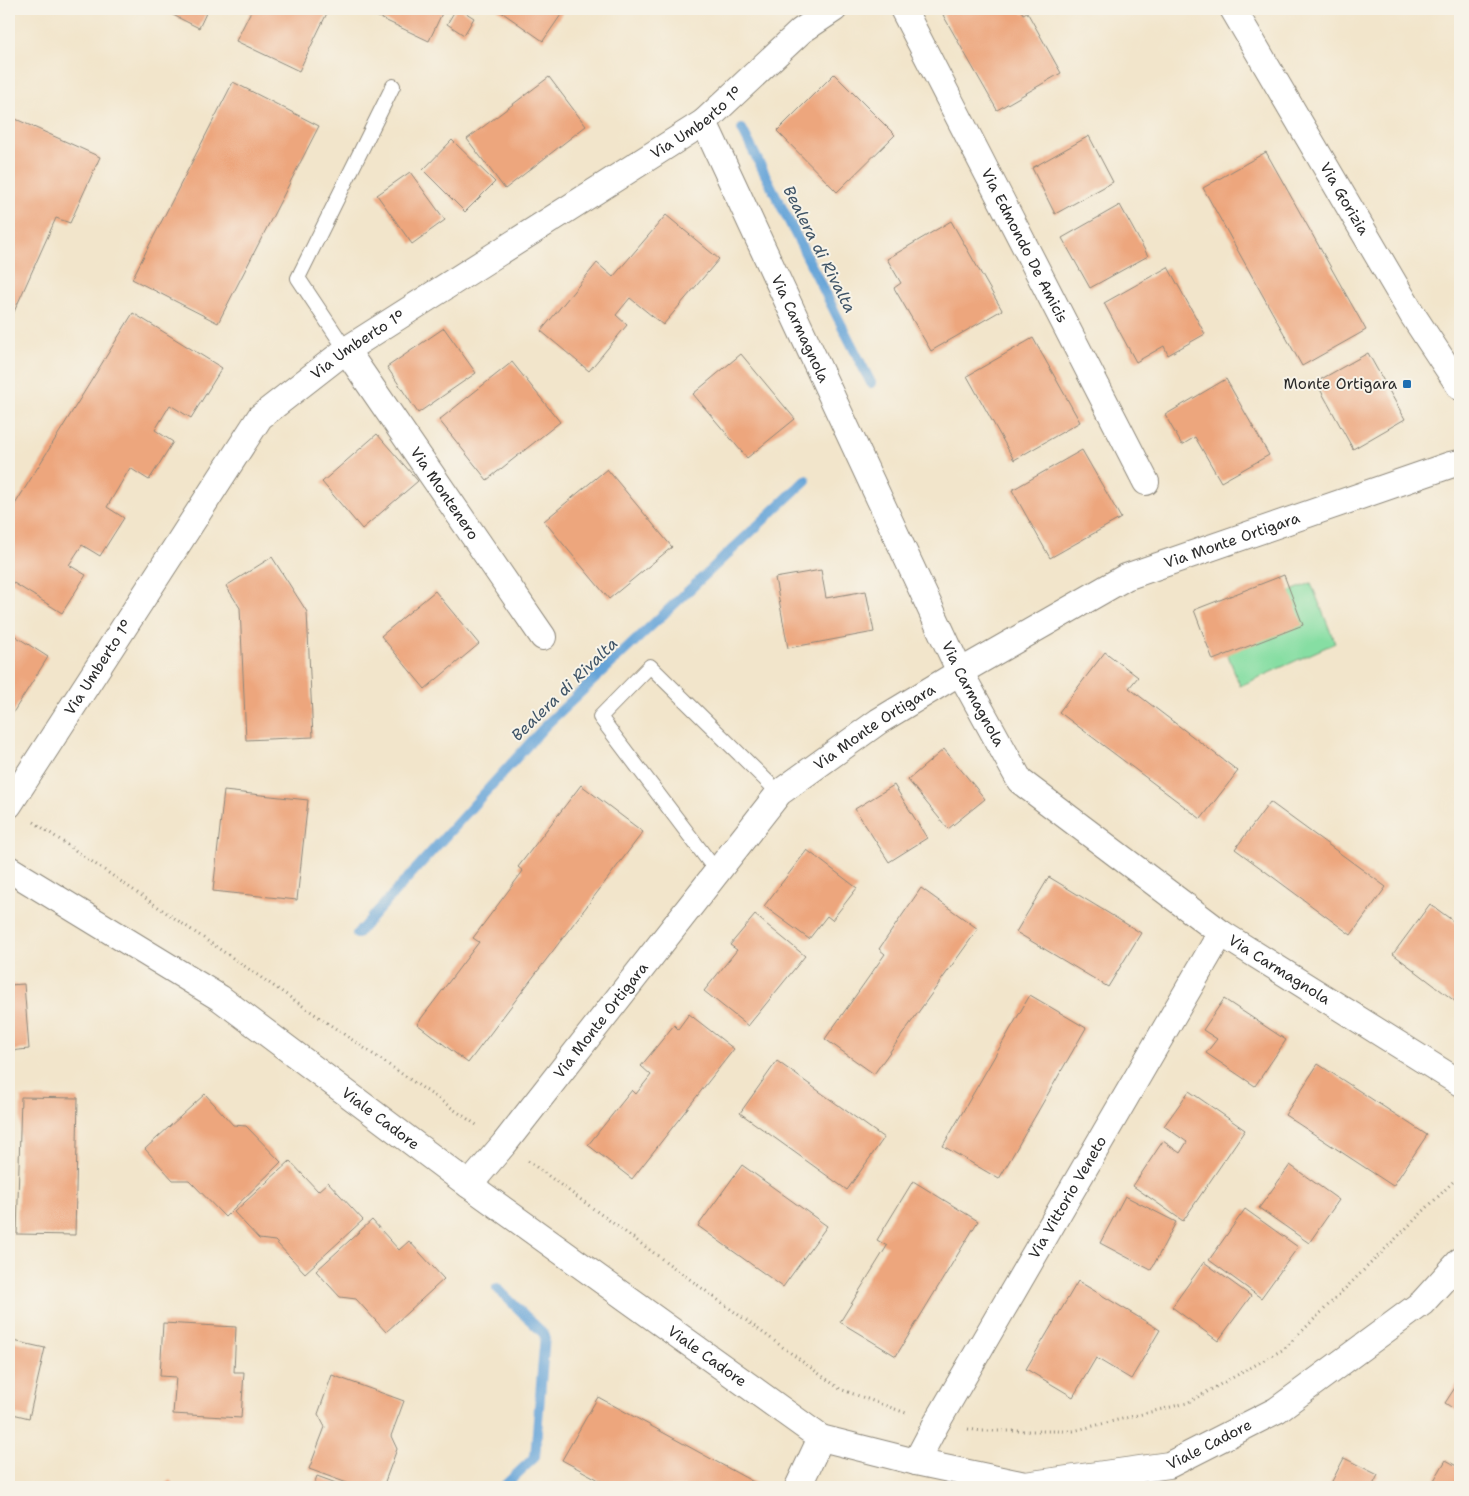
<svg xmlns="http://www.w3.org/2000/svg" width="1469" height="1496" font-family="'Shantell Sans',sans-serif">
<style>
.green{fill:#86dea3;stroke:#588467}
.lines{fill:none;stroke-linecap:round;stroke-linejoin:round}
.stream{stroke:#66a4d8;stroke-width:10}
.building{fill:#eda67d}
.lane-casing{stroke:#8e887b;stroke-width:16}
.street-casing{stroke:#8e887b;stroke-width:28}
.path{stroke:#8e887b;stroke-width:3;stroke-dasharray:1 4;stroke-linecap:butt}
.lane{stroke:#fff;stroke-width:14}
.street{stroke:#fff;stroke-width:26}
.poi-dot{fill:#1f6fb2;stroke:#f7f3e8;stroke-width:2}
.labels{text-anchor:middle;stroke-width:4;stroke-linejoin:round;paint-order:stroke}
.street-label{font-size:15px;fill:#2b2b2b;stroke:#f7f3e8}
.poi-label{font-size:15px;fill:#2b2b2b;stroke:#f7f3e8;text-anchor:end}
.water-label{font-size:16px;font-style:italic;fill:#405568;stroke:#f7f3e8}
</style>
<rect width="100%" height="100%" fill="#f7f3e8"/>
<filter id="ink" filterUnits="userSpaceOnUse"><feTurbulence type="fractalNoise" baseFrequency=".02" numOctaves="2"/><feDisplacementMap in="SourceGraphic" scale="10" xChannelSelector="R" yChannelSelector="G"/><feConvolveMatrix kernelMatrix="1 2 1 2 8 2 1 2 1" color-interpolation-filters="sRGB"/></filter>
<filter id="wash" filterUnits="userSpaceOnUse"><feTurbulence type="fractalNoise" baseFrequency=".0096" numOctaves="4" result="noise"/><feDisplacementMap in="SourceGraphic" scale="20" xChannelSelector="R" yChannelSelector="G"/><feGaussianBlur stdDeviation="1.12" result="paint"/><feColorMatrix in="noise" values="0 0 0 0 0 0 0 0 0 0 0 0 0 0 0 0 0 1.4 0 .05"/><feComposite in="paint" operator="in"/></filter>
<g filter="url(#wash)">
<rect width="100%" height="100%" fill="#f2e5cb"/>
<!-- green -->
<path class="green" d="M 1311,583 L 1335,643 L 1240,686 L 1215,622 Z"/>
<g class="lines">
<!-- stream -->
<g class="stream">
<path d="M 742,129 L 871,383"/>
<path d="M 357,934 L 547,724 L 806,480"/>
<path d="M 497,1288 L 545,1335 L 535,1457 L 503,1487"/>
</g>
</g>
<g id="blocks">
<!-- building -->
<g class="building">
<path d="M 161,9 L 208,9 L 199,28 Z"/>
<path d="M 252,9 L 329,9 L 299,71 L 236,41 Z"/>
<path d="M 377,9 L 444,9 L 429,41 L 374,15 Z"/>
<path d="M 456,9 L 460,9 L 474,18 L 464,35 L 447,24 Z"/>
<path d="M 497,9 L 565,9 L 543,41 Z"/>
<path d="M 953,9 L 1020,9 L 1023,14 L 1027,12 L 1061,73 L 997,110 L 943,15 Z"/>
<path d="M 834,74 L 895,135 L 837,192 L 777,131 Z"/>
<path d="M 549,77 L 586,126 L 505,189 L 467,139 Z"/>
<path d="M 233,82 L 319,126 L 218,323 L 132,279 Z"/>
<path d="M 9,116 L 100,157 L 70,223 L 56,218 L 9,323 Z"/>
<path d="M 1089,136 L 1113,182 L 1055,214 L 1032,168 Z"/>
<path d="M 452,140 L 495,182 L 465,212 L 423,170 Z"/>
<path d="M 1266,152 L 1366,330 L 1302,366 L 1203,188 Z"/>
<path d="M 410,172 L 445,220 L 412,244 L 377,195 Z"/>
<path d="M 1120,205 L 1148,256 L 1090,288 L 1062,238 Z"/>
<path d="M 666,215 L 719,259 L 663,325 L 630,298 L 616,315 L 627,325 L 589,371 L 541,331 L 597,263 L 613,277 Z"/>
<path d="M 951,221 L 1002,310 L 931,351 L 894,288 L 901,283 L 887,259 Z"/>
<path d="M 1168,267 L 1205,334 L 1168,355 L 1164,346 L 1136,362 L 1104,303 Z"/>
<path d="M 133,313 L 222,368 L 191,418 L 170,405 L 155,430 L 173,442 L 149,480 L 130,468 L 107,507 L 124,518 L 100,556 L 82,545 L 69,565 L 86,575 L 62,613 L 9,580 L 9,514 Z"/>
<path d="M 444,328 L 476,373 L 418,413 L 387,367 Z"/>
<path d="M 1033,338 L 1080,422 L 1014,460 L 967,376 Z"/>
<path d="M 1368,353 L 1405,419 L 1353,449 L 1316,382 Z"/>
<path d="M 741,354 L 795,419 L 747,458 L 693,394 Z"/>
<path d="M 512,362 L 560,422 L 487,480 L 439,420 Z"/>
<path d="M 1226,379 L 1269,455 L 1221,482 L 1195,437 L 1182,445 L 1165,415 Z"/>
<path d="M 377,434 L 418,481 L 362,529 L 322,482 Z"/>
<path d="M 1082,450 L 1121,518 L 1050,558 L 1012,490 Z"/>
<path d="M 607,469 L 672,547 L 609,599 L 544,521 Z"/>
<path d="M 272,557 L 307,612 L 313,737 L 246,740 L 240,608 L 226,586 Z"/>
<path d="M 821,570 L 826,598 L 866,591 L 874,632 L 788,648 L 775,578 Z"/>
<path d="M 1284,575 L 1303,625 L 1213,660 L 1194,610 Z"/>
<path d="M 435,591 L 479,644 L 425,689 L 381,636 Z"/>
<path d="M 9,632 L 48,657 L 9,719 Z"/>
<path d="M 1105,652 L 1138,677 L 1129,688 L 1238,771 L 1201,819 L 1059,712 Z"/>
<path d="M 944,749 L 985,799 L 948,829 L 908,780 Z"/>
<path d="M 581,785 L 643,832 L 468,1063 L 417,1024 L 479,942 L 473,938 L 523,871 L 518,867 Z"/>
<path d="M 894,785 L 927,838 L 889,862 L 855,809 Z"/>
<path d="M 224,791 L 308,800 L 297,900 L 213,891 Z"/>
<path d="M 1270,802 L 1386,887 L 1351,935 L 1235,849 Z"/>
<path d="M 807,850 L 857,888 L 832,920 L 827,916 L 809,939 L 764,906 Z"/>
<path d="M 1049,877 L 1141,933 L 1108,987 L 1016,932 Z"/>
<path d="M 921,888 L 978,929 L 874,1074 L 825,1039 L 885,954 L 879,949 Z"/>
<path d="M 1430,904 L 1460,926 L 1460,1005 L 1393,954 Z"/>
<path d="M 755,915 L 805,956 L 748,1026 L 704,991 L 737,950 L 730,945 Z"/>
<path d="M 24,984 L 29,1049 L 9,1051 L 9,985 Z"/>
<path d="M 1030,995 L 1086,1028 L 999,1179 L 943,1146 Z"/>
<path d="M 1224,999 L 1286,1040 L 1255,1086 L 1206,1053 L 1217,1039 L 1203,1030 Z"/>
<path d="M 689,1014 L 734,1049 L 632,1179 L 588,1145 L 632,1090 L 636,1094 L 651,1075 L 641,1066 L 674,1025 L 678,1029 Z"/>
<path d="M 777,1061 L 884,1138 L 847,1190 L 740,1113 Z"/>
<path d="M 1318,1064 L 1427,1135 L 1393,1186 L 1285,1115 Z"/>
<path d="M 1189,1091 L 1245,1130 L 1183,1221 L 1133,1186 L 1163,1141 L 1180,1153 L 1187,1142 L 1164,1126 Z"/>
<path d="M 205,1094 L 233,1125 L 246,1126 L 281,1162 L 225,1217 L 189,1180 L 173,1180 L 145,1149 Z"/>
<path d="M 21,1097 L 78,1098 L 75,1235 L 17,1234 Z"/>
<path d="M 290,1161 L 318,1191 L 328,1182 L 363,1220 L 305,1273 L 275,1241 L 259,1239 L 234,1212 Z"/>
<path d="M 742,1165 L 827,1226 L 783,1287 L 698,1226 Z"/>
<path d="M 1290,1165 L 1339,1200 L 1309,1243 L 1259,1208 Z"/>
<path d="M 913,1181 L 978,1221 L 896,1356 L 840,1322 L 887,1246 L 877,1240 Z"/>
<path d="M 1125,1196 L 1176,1222 L 1151,1270 L 1100,1243 Z"/>
<path d="M 1245,1209 L 1298,1247 L 1261,1298 L 1209,1260 Z"/>
<path d="M 372,1220 L 399,1250 L 409,1241 L 444,1279 L 386,1332 L 356,1299 L 340,1297 L 316,1271 Z"/>
<path d="M 1204,1262 L 1251,1296 L 1218,1341 L 1172,1307 Z"/>
<path d="M 1078,1281 L 1160,1330 L 1131,1379 L 1096,1358 L 1073,1397 L 1026,1369 Z"/>
<path d="M 163,1323 L 236,1327 L 234,1372 L 244,1372 L 241,1418 L 173,1414 L 176,1377 L 160,1376 Z"/>
<path d="M 9,1340 L 45,1348 L 29,1418 L 9,1413 Z"/>
<path d="M 332,1375 L 404,1401 L 391,1436 L 397,1449 L 383,1487 L 358,1487 L 309,1469 L 325,1427 L 318,1414 Z"/>
<path d="M 1460,1380 L 1460,1413 L 1445,1403 Z"/>
<path d="M 598,1397 L 759,1485 L 757,1487 L 612,1487 L 562,1460 Z"/>
<path d="M 1344,1458 L 1378,1475 L 1372,1487 L 1329,1487 Z"/>
<path d="M 1446,1460 L 1460,1468 L 1460,1487 L 1430,1487 Z"/>
<path d="M 317,1476 L 347,1487 L 313,1487 Z"/>
<path d="M 170,1480 L 175,1487 L 161,1487 Z"/>
</g>
</g>
</g>
<g filter="url(#ink)">
<use href="#blocks" fill-opacity="0" stroke="#8e887b" stroke-width="1"/>
<g class="lines">
<defs>
<g id="lane">
<path d="M 346,350 L 298,278 L 393,86"/>
<path d="M 717,872 L 600,717 L 650,666 L 779,793"/>
</g>
<g id="street">
<path id="s1" d="M 903,9 L 1146,482"/>
<path id="s2" d="M 1233,9 L 1412,314 L 1460,387"/>
<path id="s3" d="M 704,122 L 960,672 L 1020,781 L 1221,933 L 1460,1083"/>
<path id="s4" d="M 346,350 L 543,637"/>
<path id="s5" d="M 9,805 L 260,417 L 346,350 L 704,122 L 801,31 L 834,9"/>
<path id="s6" d="M 9,869 L 220,998 L 469,1185 L 821,1438 L 916,1462 L 1025,1485 L 1169,1465 L 1277,1410 L 1422,1303 L 1460,1261"/>
<path id="s7" d="M 469,1185 L 504,1144 L 779,793 L 879,721 L 960,672 L 1126,577 L 1450,465 L 1460,463"/>
<path id="s8" d="M 916,1462 L 936,1424 L 1221,933"/>
<path d="M 798,1487 L 821,1438"/>
</g>
</defs>
<!-- lane casing -->
<use href="#lane" class="lane-casing"/>
<!-- street casing -->
<use href="#street" class="street-casing"/>
<!-- path -->
<g class="path">
<path d="M 34,822 L 478,1126"/>
<path d="M 528,1161 L 840,1389 L 906,1413"/>
<path d="M 968,1429 L 982,1431 L 1073,1431 L 1187,1403 L 1284,1349 L 1460,1175"/>
</g>
<!-- lane -->
<use href="#lane" class="lane"/>
<!-- street -->
<use href="#street" class="street"/>
</g>
</g>
<!-- markers -->
<rect class="poi-dot" x="1402" y="379" width="10" height="10" rx="2.5"/>
<g class="labels">
<!-- street labels -->
<g class="street-label">
<text dy="5" stroke="none"><textPath href="#s5" startOffset="989">Via Umberto 1°</textPath></text>
<text dy="5" stroke="none"><textPath href="#s2" startOffset="220">Via Gorizia</textPath></text>
<text dy="5" stroke="none"><textPath href="#s1" startOffset="266">Via Edmondo De Amicis</textPath></text>
<text dy="5" stroke="none"><textPath href="#s3" startOffset="228">Via Carmagnola</textPath></text>
<text dy="5" stroke="none"><textPath href="#s5" startOffset="584">Via Umberto 1°</textPath></text>
<text dy="5" stroke="none"><textPath href="#s4" startOffset="174">Via Montenero</textPath></text>
<text dy="5" stroke="none"><textPath href="#s7" startOffset="1021">Via Monte Ortigara</textPath></text>
<text dy="5" stroke="none"><textPath href="#s5" startOffset="164">Via Umberto 1°</textPath></text>
<text dy="5" stroke="none"><textPath href="#s3" startOffset="632">Via Carmagnola</textPath></text>
<text dy="5" stroke="none"><textPath href="#s7" startOffset="616">Via Monte Ortigara</textPath></text>
<text dy="5" stroke="none"><textPath href="#s3" startOffset="1052">Via Carmagnola</textPath></text>
<text dy="5" stroke="none"><textPath href="#s7" startOffset="211">Via Monte Ortigara</textPath></text>
<text dy="5" stroke="none"><textPath href="#s6" startOffset="448">Viale Cadore</textPath></text>
<text dy="5" stroke="none"><textPath href="#s8" startOffset="305">Via Vittorio Veneto</textPath></text>
<text dy="5" stroke="none"><textPath href="#s6" startOffset="852">Viale Cadore</textPath></text>
<text dy="5" stroke="none"><textPath href="#s6" startOffset="1392">Viale Cadore</textPath></text>
</g>
<!-- poi labels -->
<g class="poi-label">
<text x="1397" y="389">Monte Ortigara</text>
</g>
<!-- water labels -->
<g class="water-label">
<text transform="translate(820 249) rotate(63)" y="6">Bealera di Rivalta</text>
<text transform="translate(564 689) rotate(-44)" y="6">Bealera di Rivalta</text>
</g>
</g>
<!-- margin -->
<rect width="1469" height="1496" fill="none" stroke="#f7f3e8" stroke-width="30"/>
</svg>
